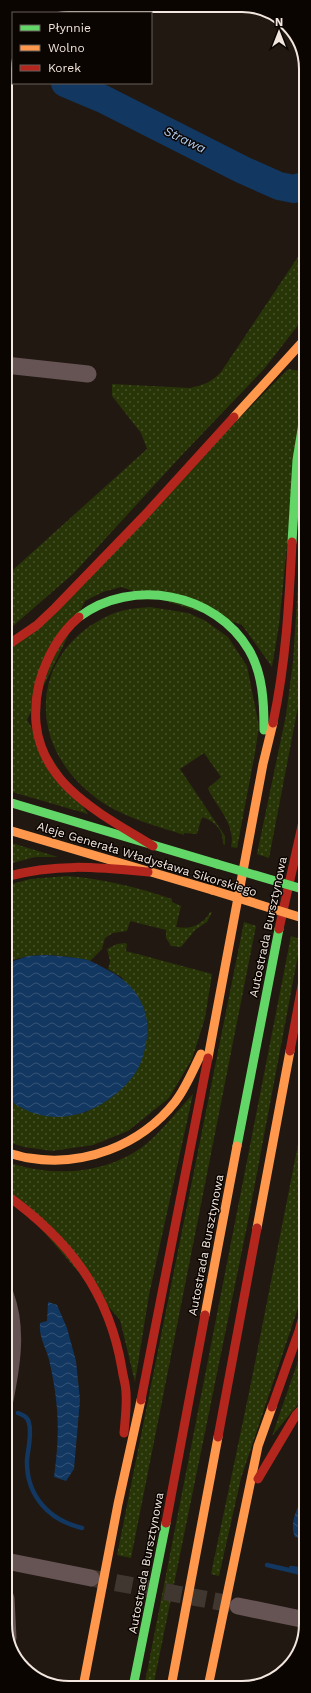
<svg xmlns="http://www.w3.org/2000/svg" width="311" height="1693" font-family="'Work Sans',sans-serif">
<style>
.grass{fill:url(#grass-dots)}
.water{fill:url(#water-waves)}
.lines{fill:none;stroke-linecap:round;stroke-linejoin:round}
.stream{stroke:#123761;stroke-width:4.5}
.river{stroke:#123761;stroke-width:28}
.street-tunnel{stroke:#403730;stroke-width:17;stroke-dasharray:17 8;stroke-linecap:butt}
.street{stroke:#665353;stroke-width:17}
.fast{stroke:#63d668;stroke-width:9}
.slow{stroke:#ff974d;stroke-width:9}
.jam{stroke:#b3261e;stroke-width:9}
.fast-bridge{stroke:#63d668;stroke-width:9}
.slow-bridge{stroke:#ff974d;stroke-width:9}
.labels{text-anchor:middle;stroke-width:3;stroke-linejoin:round;paint-order:stroke}
.street-label{font-size:12px;fill:#f2e6de;stroke:#0b0502}
.water-label{font-size:13px;font-style:italic;fill:#afccf0;stroke:#0b0502}
.rim{fill:none;stroke:#f2e6de;stroke-width:2}
</style>
<defs>
<pattern id="grass-dots" width="8" height="8" patternUnits="userSpaceOnUse"><rect width="8" height="8" fill="#283507"/><path d="M2 2h.1M6 6h.1" fill="none" stroke="#48522b" stroke-width="1.8" stroke-linecap="round"/></pattern>
<pattern id="water-waves" width="16" height="10" patternUnits="userSpaceOnUse"><rect width="16" height="10" fill="#123761"/><path d="M0 5q4-4 8 0t8 0" fill="none" stroke="#355477"/></pattern>
</defs>
<rect width="100%" height="100%" fill="#211811"/>
<!-- grass -->
<g class="grass">
<path d="M 306,245 L 306,315 L 264,369 L 180,457 L 74,573 L 5,633 L 5,577 L 147,449 L 141,433 L 112,396 L 112,384 L 190,388 C 203,385 212,382 221,372 Z"/>
<path d="M 288,369 L 306,372 L 306,383 L 302,398 L 279,625 L 272,667 L 242,625 L 121,587 L 103,592 L 85,601 L 27,720 L 88,814 L 5,790 L 5,655 Z"/>
<path d="M 306,460 L 306,665 L 269,858 L 257,854 L 286,715 L 293,662 Z"/>
<path d="M 150,607 L 188,613 L 204,620 L 228,637 L 247,666 L 259,726 L 255,753 L 237,848 L 231,847 C 236,826 218,808 209,791 L 208,788 L 221,777 L 204,753 L 180,769 L 225,836 L 225,845 L 223,844 C 223,830 216,822 202,817 L 197,834 L 184,833 L 184,835 C 144,822 109,814 79,783 C 24,727 39,645 112,614 C 124,609 138,608 150,607 Z"/>
<path d="M 5,841 L 58,857 L 35,857 L 5,865 Z"/>
<path d="M 67,876 C 104,879 137,887 172,899 L 172,902 L 181,906 L 176,927 L 177,927 C 191,930 204,924 210,912 L 212,912 L 207,922 L 195,930 L 181,947 L 171,946 L 166,938 L 166,930 L 130,921 L 127,931 L 113,933 L 105,938 L 102,949 L 90,961 C 64,955 29,950 5,964 L 5,886 L 30,879 Z"/>
<path d="M 244,922 L 256,926 L 131,1558 L 117,1555 Z"/>
<path d="M 291,936 L 301,939 L 246,1231 L 153,1687 L 144,1687 Z"/>
<path d="M 125,943 L 127,944 L 126,951 L 212,974 L 205,1018 L 192,1059 L 169,1098 L 128,1131 L 93,1145 L 52,1151 L 24,1147 L 5,1141 L 5,1096 C 30,1118 57,1119 87,1112 L 123,978 L 108,969 L 110,961 L 107,949 L 117,944 Z"/>
<path d="M 193,1094 L 149,1295 L 135,1382 L 120,1320 L 5,1187 L 5,1161 C 50,1178 106,1175 145,1145 C 161,1132 179,1109 193,1094 Z"/>
<path d="M 306,1104 L 306,1284 L 241,1478 L 219,1576 L 211,1574 L 252,1378 Z"/>
<path d="M 306,1338 L 306,1395 L 272,1436 Z"/>
</g>
<!-- water -->
<g class="water">
<path d="M 45,955 C 60,956 73,957 88,960 C 93,962 99,965 104,968 C 133,982 150,1004 147,1037 C 145,1048 143,1062 136,1072 C 106,1115 48,1135 5,1096 L 5,964 L 28,956 Z"/>
<path d="M 48,1302 L 57,1305 L 67,1328 L 76,1361 L 80,1400 L 74,1469 L 66,1481 L 54,1477 C 60,1435 59,1405 50,1364 C 48,1351 38,1337 40,1323 L 47,1321 Z"/>
<path d="M 306,1490 L 306,1540 L 295,1537 C 288,1521 300,1504 306,1490 Z"/>
</g>
<g class="lines">
<!-- stream -->
<g class="stream">
<path d="M 18,1413 C 23,1415 28,1417 29,1423 C 32,1434 28,1449 27,1460 C 26,1496 49,1520 82,1528"/>
<path d="M 267,1565 L 306,1574"/>
<path d="M 291,1568 L 306,1570"/>
</g>
<!-- river -->
<g class="river">
<path d="M 8,60 L 13,62"/>
<path d="M 65,83 L 103,99 L 243,170 L 279,186 L 294,189 L 306,185"/>
</g>
<!-- street-tunnel -->
<path class="street-tunnel" d="M 91,1578 L 236,1605"/>
<!-- street -->
<g class="street">
<path d="M 5,365 L 88,374"/>
<path d="M 5,1294 C 18,1328 12,1364 5,1400"/>
<path d="M 6,1561 L 91,1578"/>
<path d="M 6,1598 L 8,1638"/>
<path d="M 238,1606 L 306,1620"/>
</g>
<!-- fast -->
<g class="fast">
<path d="M 292,542 L 297,460 L 306,405"/>
<path d="M 79,617 C 132,577 216,593 249,650 C 263,674 264,703 264,730"/>
<path d="M 5,801 L 217,864"/>
<path d="M 237,1146 L 279,929"/>
<path d="M 133,1687 L 166,1523"/>
</g>
<!-- slow -->
<g class="slow">
<path d="M 234,417 L 306,338"/>
<path d="M 5,829 L 212,890"/>
<path d="M 208,1058 L 263,764 L 273,723"/>
<path d="M 5,1152 C 13,1154 21,1157 29,1158 C 83,1167 140,1146 175,1102 C 186,1088 193,1070 201,1054"/>
<path d="M 257,1228 L 290,1051"/>
<path d="M 205,1315 L 237,1146"/>
<path d="M 83,1687 L 118,1504 L 141,1400"/>
<path d="M 171,1687 L 218,1437"/>
<path d="M 208,1687 L 258,1446 L 272,1407"/>
</g>
<!-- jam -->
<g class="jam">
<path d="M 79,617 C 59,634 46,659 39,684 C 36,697 35,710 36,723 C 42,787 105,816 153,846"/>
<path d="M 5,647 L 37,625 L 55,608 L 144,516 L 234,417"/>
<path d="M 273,723 C 286,662 289,605 292,542"/>
<path d="M 5,877 C 56,863 96,867 148,872"/>
<path d="M 279,929 L 306,808"/>
<path d="M 290,1051 L 306,964"/>
<path d="M 5,1194 C 68,1239 109,1291 122,1369 C 123,1377 126,1385 126,1393 C 127,1406 125,1420 124,1433"/>
<path d="M 141,1400 L 208,1058"/>
<path d="M 272,1407 L 299,1331 L 306,1306"/>
<path d="M 218,1437 L 257,1228"/>
<path d="M 258,1479 L 296,1415 L 306,1405"/>
<path d="M 166,1523 L 205,1315"/>
</g>
<!-- fast-bridge -->
<path class="fast-bridge" d="M 217,864 L 306,890"/>
<!-- slow-bridge -->
<path class="slow-bridge" d="M 212,890 L 306,919"/>
</g>
<g class="labels">
<!-- street labels -->
<g class="street-label">
<text transform="translate(147 859) rotate(17)" y="4">Aleje Generała Władysława Sikorskiego</text>
<text transform="translate(268 927) rotate(-78)" y="4">Autostrada Bursztynowa</text>
<text transform="translate(206 1245) rotate(-79)" y="4">Autostrada Bursztynowa</text>
<text transform="translate(146 1563) rotate(-79)" y="4">Autostrada Bursztynowa</text>
</g>
<!-- water labels -->
<g class="water-label">
<text transform="translate(185 139) rotate(26)" y="5">Strawa</text>
</g>
</g>
<!-- crop -->
<path d="M0 0H311V1693H0ZM69 12H242A57 57 0 0 1 299 69V1624A57 57 0 0 1 242 1681H69A57 57 0 0 1 12 1624V69A57 57 0 0 1 69 12Z" fill="#0b0502" fill-rule="evenodd"/>
<path class="rim" d="M69 12H242A57 57 0 0 1 299 69V1624A57 57 0 0 1 242 1681H69A57 57 0 0 1 12 1624V69A57 57 0 0 1 69 12Z"/>
<!-- legend -->
<rect x="12" y="12" width="140" height="72" fill="#0b0502" stroke="#675f5a"/>
<rect x="20" y="25" width="20" height="6" fill="#63d668" stroke="#675f5a"/>
<text x="48" y="32" font-size="12" fill="#f2e6de">Płynnie</text>
<rect x="20" y="45" width="20" height="6" fill="#ff974d" stroke="#675f5a"/>
<text x="48" y="52" font-size="12" fill="#f2e6de">Wolno</text>
<rect x="20" y="65" width="20" height="6" fill="#b3261e" stroke="#675f5a"/>
<text x="48" y="72" font-size="12" fill="#f2e6de">Korek</text>
<!-- north arrow -->
<g transform="translate(279 32)" stroke="#0b0502" stroke-width="3" paint-order="stroke">
<path d="M0-3L7 15L0 10L-7 15Z" fill="#f2e6de"/>
<text y="-6" font-size="11" font-weight="bold" text-anchor="middle" fill="#f2e6de">N</text>
</g>
</svg>
